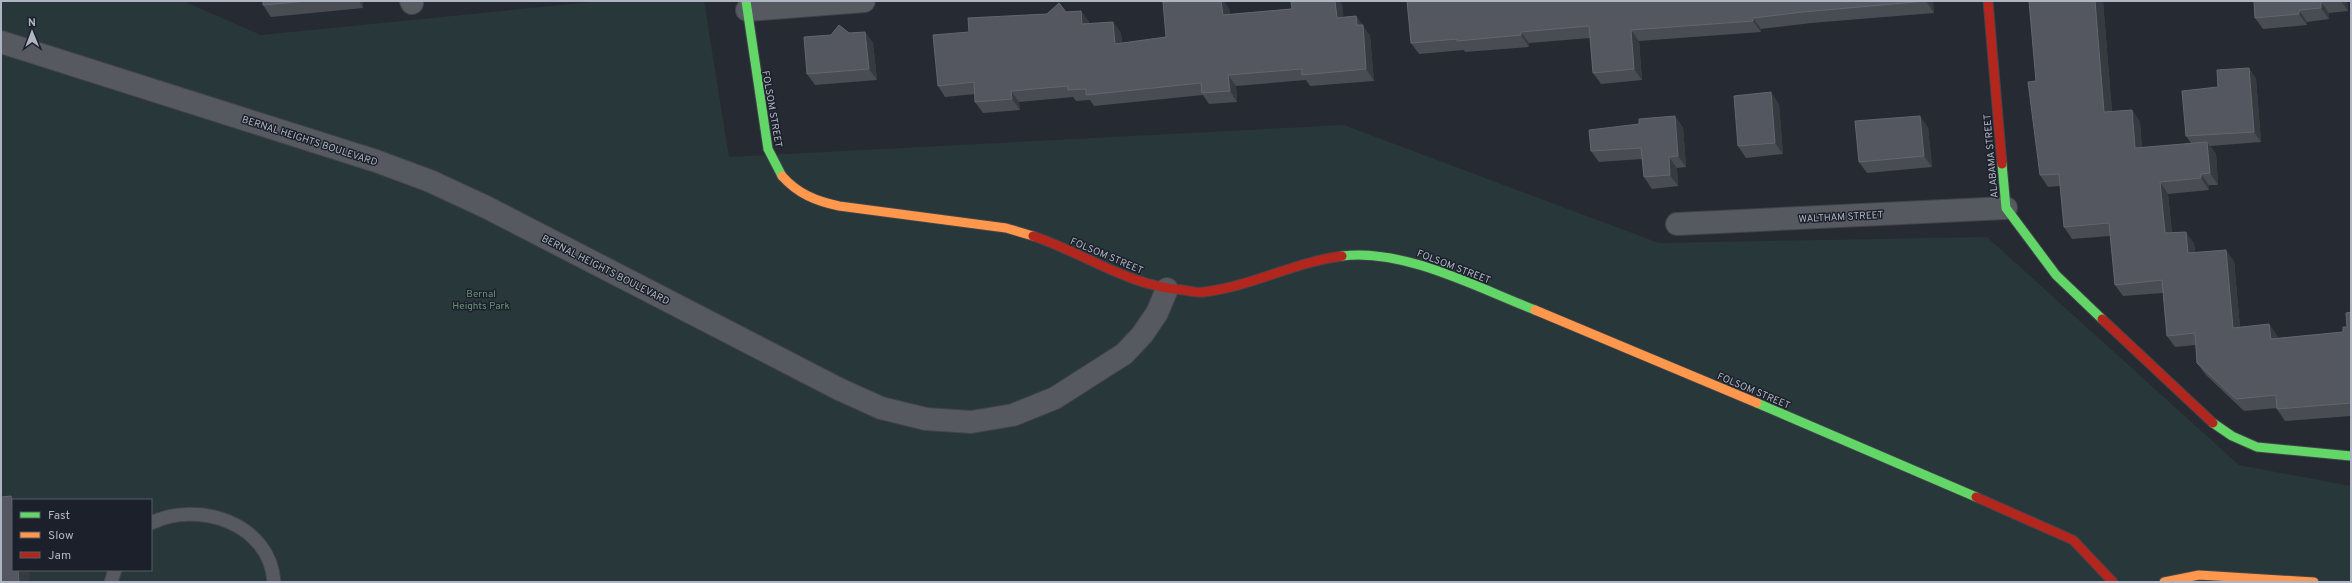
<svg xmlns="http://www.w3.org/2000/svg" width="2352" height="583" font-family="Overpass,sans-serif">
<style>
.green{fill:#28373a;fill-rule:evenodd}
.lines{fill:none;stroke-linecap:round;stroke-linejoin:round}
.lane-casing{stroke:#42444a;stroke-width:15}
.street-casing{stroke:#42444a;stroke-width:24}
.fast-casing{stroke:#42444a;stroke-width:11}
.slow-casing{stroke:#42444a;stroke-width:11}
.jam-casing{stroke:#42444a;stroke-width:11}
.lane{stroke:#56595f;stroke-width:13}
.street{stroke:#56595f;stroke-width:22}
.fast{stroke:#63d668;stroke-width:9}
.slow{stroke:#ff974d;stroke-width:9}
.jam{stroke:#b3261e;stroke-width:9}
.wall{fill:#494c53}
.shaded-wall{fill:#363a41}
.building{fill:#54575f;stroke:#62666f}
.labels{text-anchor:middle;stroke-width:3;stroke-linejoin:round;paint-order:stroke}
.street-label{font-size:10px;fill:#b0b5c3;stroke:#1b202b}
.park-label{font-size:10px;fill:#699176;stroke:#1b202b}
</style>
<rect width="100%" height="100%" fill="#262a32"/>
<!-- green -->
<path class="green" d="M 1,1 L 183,1 L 261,35 L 602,1 L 704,1 L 729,157 L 1344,125 L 1659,243 L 1987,237 L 2239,465 L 2351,486 L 2351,582 L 1,582 ZM 13,500 L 151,500 L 151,570 L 13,570 Z"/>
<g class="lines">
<defs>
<g id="lane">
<path d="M 151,523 C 198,500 270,523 274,582"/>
<path d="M 111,582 L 115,570"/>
</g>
<g id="street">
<path d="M 411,1 L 412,3"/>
<path d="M 747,10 L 864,1"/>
<path d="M 1,42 L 376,161 L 430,181 L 486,207 L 839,389 L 881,408 L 926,419 L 971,422 L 1013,415 L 1055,398 L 1124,354 L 1142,335 L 1157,313 L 1167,289"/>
<path d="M 1677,224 L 2006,208"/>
</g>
<g id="fast">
<path d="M 746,1 L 768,149 L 782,176"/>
<path d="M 2002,164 L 2006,208 L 2056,275 L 2102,319"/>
<path d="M 1342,256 C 1404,248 1478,288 1535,310"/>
<path d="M 1757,403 L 1976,497"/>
<path d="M 2213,423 L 2232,436 L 2257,447 L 2351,456"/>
</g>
<g id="slow">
<path d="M 782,176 C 798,194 816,201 839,206 L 1006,228 L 1033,236"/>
<path d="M 1535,310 L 1757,403"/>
<path d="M 2164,582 L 2199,575 L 2314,582"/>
</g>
<g id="jam">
<path d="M 1988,1 L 2002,164"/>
<path d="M 1033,236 C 1084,253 1128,286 1183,290 C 1190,291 1198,293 1204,292 C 1252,286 1295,262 1342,256"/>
<path d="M 2102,319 L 2213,423"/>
<path d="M 1976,497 L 2073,540 L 2113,582"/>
</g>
</defs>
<!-- lane casing -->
<use href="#lane" class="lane-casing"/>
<!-- street casing -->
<use href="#street" class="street-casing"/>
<!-- fast casing -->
<use href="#fast" class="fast-casing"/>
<!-- slow casing -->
<use href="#slow" class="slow-casing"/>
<!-- jam casing -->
<use href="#jam" class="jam-casing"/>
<!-- lane -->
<use href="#lane" class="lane"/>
<!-- street -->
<use href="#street" class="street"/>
<!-- fast -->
<use href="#fast" class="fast"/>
<!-- slow -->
<use href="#slow" class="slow"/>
<!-- jam -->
<use href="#jam" class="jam"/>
</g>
<!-- wall -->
<g class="wall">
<path d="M 263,1 L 363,1 L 363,8 L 271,17 L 263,5 Z"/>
<path d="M 1407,1 L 1933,1 L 1934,13 L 1811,23 L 1761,29 L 1761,32 L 1639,41 L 1642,80 L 1601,84 L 1593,73 L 1590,38 L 1529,43 L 1529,47 L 1465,52 L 1464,50 L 1419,54 L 1411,43 Z"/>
<path d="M 2028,1 L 2103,1 L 2112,112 L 2132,110 L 2140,122 L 2142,148 L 2191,143 L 2186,136 L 2218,87 L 2249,68 L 2256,79 L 2261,142 L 2210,146 L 2216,154 L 2218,185 L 2209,185 L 2209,190 L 2168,194 L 2172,233 L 2194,243 L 2195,252 L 2234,261 L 2240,327 L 2269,324 L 2277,336 L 2278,338 L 2343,332 L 2347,327 L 2351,312 L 2351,416 L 2285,421 L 2277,409 L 2277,408 L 2244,411 L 2206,375 L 2197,363 L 2196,345 L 2175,347 L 2167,336 L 2163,293 L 2123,296 L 2115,285 L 2110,236 L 2072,239 L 2064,227 L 2060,186 L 2048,187 L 2040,175 L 2036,81 L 2029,2 Z"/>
<path d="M 2254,1 L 2347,1 L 2348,11 L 2329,13 L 2329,19 L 2307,22 L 2307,25 L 2263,29 L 2255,18 Z"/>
<path d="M 1342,4 L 1343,17 L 1356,16 L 1370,36 L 1374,81 L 1310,86 L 1306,80 L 1236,86 L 1237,102 L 1209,104 L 1203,95 L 1094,106 L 1090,100 L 1076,101 L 1073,97 L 1019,102 L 1020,110 L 983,113 L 975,102 L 975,94 L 945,97 L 938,86 L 969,32 L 1047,14 L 1081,11 L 1089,22 L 1089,24 L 1113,22 L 1121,33 L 1122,43 L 1166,37 L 1229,8 L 1230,14 Z"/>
<path d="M 865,32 L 873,43 L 877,80 L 815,85 L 807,74 L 831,35 Z"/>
<path d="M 1779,104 L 1783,154 L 1746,158 L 1738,146 Z"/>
<path d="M 1683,127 L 1686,167 L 1677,168 L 1678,186 L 1652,189 L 1644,177 L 1642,159 L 1599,162 L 1591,151 Z"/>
<path d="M 1928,127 L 1932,167 L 1867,173 L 1859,162 Z"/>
</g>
<!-- shaded-wall -->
<g class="shaded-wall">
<path d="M 359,1 L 363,1 L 363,8 Z"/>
<path d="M 1221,1 L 1224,1 L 1229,8 L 1231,26 L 1223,15 Z"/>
<path d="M 1335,1 L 1340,1 L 1342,4 L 1345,29 L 1337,18 Z"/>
<path d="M 1926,1 L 1933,1 L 1934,13 Z"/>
<path d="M 2095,1 L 2103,1 L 2113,124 L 2104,112 Z"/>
<path d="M 2341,1 L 2347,1 L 2348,11 Z"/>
<path d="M 2321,2 L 2329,13 L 2329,19 L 2321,8 Z"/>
<path d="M 2299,10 L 2307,22 L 2307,25 L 2299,14 Z"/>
<path d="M 1081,11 L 1089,22 L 1090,36 L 1082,24 Z"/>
<path d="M 1356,16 L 1370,36 L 1374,81 L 1366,69 L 1357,25 Z"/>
<path d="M 1753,18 L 1761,29 L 1761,32 L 1753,21 Z"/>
<path d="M 1113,22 L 1121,33 L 1122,55 L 1115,44 Z"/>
<path d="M 1631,30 L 1639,41 L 1642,80 L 1634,69 Z"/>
<path d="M 865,32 L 873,43 L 877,80 L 869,69 Z"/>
<path d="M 1521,32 L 1529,43 L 1529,47 L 1521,35 Z"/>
<path d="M 2249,68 L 2256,79 L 2261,142 L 2254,132 Z"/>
<path d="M 1228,75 L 1236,86 L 1237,102 L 1230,91 Z"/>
<path d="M 1011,91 L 1019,102 L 1020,110 L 1012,99 Z"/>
<path d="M 1771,92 L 1779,104 L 1783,154 L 1775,143 Z"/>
<path d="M 2132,110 L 2140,122 L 2143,160 L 2135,148 Z"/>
<path d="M 1675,116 L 1683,127 L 1686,167 L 1678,156 Z"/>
<path d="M 1920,116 L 1928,127 L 1932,167 L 1924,156 Z"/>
<path d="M 2207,142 L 2216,154 L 2218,185 L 2210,173 Z"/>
<path d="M 1669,157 L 1677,168 L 1678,186 L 1670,175 Z"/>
<path d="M 2201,174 L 2209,185 L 2209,190 L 2201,178 Z"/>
<path d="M 2160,182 L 2168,194 L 2173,245 L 2165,233 Z"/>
<path d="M 2186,232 L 2194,243 L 2196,265 L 2188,253 Z"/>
<path d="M 2226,250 L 2234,261 L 2241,339 L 2233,328 Z"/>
<path d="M 2269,324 L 2277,336 L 2279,350 L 2271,339 Z"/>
<path d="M 11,496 L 14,500 L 13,500 L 13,515 Z"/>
<path d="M 18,570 L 29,570 L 30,582 L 19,582 Z"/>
</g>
<!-- building -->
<g class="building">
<path d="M 263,1 L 307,1 L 263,5 Z"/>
<path d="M 1179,1 L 1221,1 L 1223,15 L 1292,9 L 1291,2 L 1300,1 L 1335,1 L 1337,18 L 1356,16 L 1357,25 L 1363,25 L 1366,69 L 1302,75 L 1302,69 L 1228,75 L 1230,91 L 1202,93 L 1201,83 L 1086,95 L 1086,89 L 1068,90 L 1068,86 L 1011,91 L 1012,99 L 975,102 L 974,82 L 938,86 L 933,35 L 969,32 L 968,18 L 1047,14 L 1059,3 L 1066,12 L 1081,11 L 1082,24 L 1113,22 L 1115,44 L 1166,37 L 1163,2 Z"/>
<path d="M 1407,1 L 1926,1 L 1803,12 L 1753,18 L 1753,21 L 1631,30 L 1634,69 L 1593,73 L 1589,26 L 1521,32 L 1521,35 L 1457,41 L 1457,39 L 1411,43 Z"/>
<path d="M 2029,1 L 2095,1 L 2104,112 L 2132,110 L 2135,148 L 2207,142 L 2210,173 L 2201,174 L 2201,178 L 2160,182 L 2165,233 L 2186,232 L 2188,253 L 2226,250 L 2233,328 L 2269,324 L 2271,339 L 2343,332 L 2343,327 L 2347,327 L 2346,313 L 2351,312 L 2351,403 L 2277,409 L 2276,395 L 2236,399 L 2197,363 L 2195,333 L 2167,336 L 2162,280 L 2115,285 L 2109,223 L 2064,227 L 2059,174 L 2040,175 L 2028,82 L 2036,81 Z"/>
<path d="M 2254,1 L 2326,1 L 2321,2 L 2321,8 L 2299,10 L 2299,14 L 2255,18 Z"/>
<path d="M 839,25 L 849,33 L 865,32 L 869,69 L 807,74 L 804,37 L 831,35 Z"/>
<path d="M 2249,68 L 2254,132 L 2186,136 L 2182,91 L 2218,87 L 2217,70 Z"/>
<path d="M 1771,92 L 1775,143 L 1738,146 L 1734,96 Z"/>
<path d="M 1675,116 L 1678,156 L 1669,157 L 1670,175 L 1644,177 L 1641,148 L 1591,151 L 1589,130 L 1639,124 L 1639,119 Z"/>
<path d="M 1920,116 L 1924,156 L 1859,162 L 1855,121 Z"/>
<path d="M 11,496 L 13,515 L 13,570 L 18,570 L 19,582 L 1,582 L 1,497 Z"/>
</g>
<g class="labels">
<!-- street labels -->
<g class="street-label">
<text transform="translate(773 109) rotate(80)" y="4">FOLSOM STREET</text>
<text transform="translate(310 140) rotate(18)" y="4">BERNAL HEIGHTS BOULEVARD</text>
<text transform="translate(1990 156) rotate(-95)" y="4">ALABAMA STREET</text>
<text transform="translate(1841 216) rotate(-3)" y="4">WALTHAM STREET</text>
<text transform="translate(1107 255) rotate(23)" y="4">FOLSOM STREET</text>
<text transform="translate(1454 266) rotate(21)" y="4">FOLSOM STREET</text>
<text transform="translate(606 269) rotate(27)" y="4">BERNAL HEIGHTS BOULEVARD</text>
<text transform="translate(1754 390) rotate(23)" y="4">FOLSOM STREET</text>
</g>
<!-- park labels -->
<g class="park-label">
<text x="481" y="297">Bernal<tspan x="481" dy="12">Heights Park</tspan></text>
</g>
</g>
<!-- border -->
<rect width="2352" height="583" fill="none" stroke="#b0b5c3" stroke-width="4"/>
<!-- legend -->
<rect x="12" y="499" width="140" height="72" fill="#1b202b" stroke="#575c68"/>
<rect x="20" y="512" width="20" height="6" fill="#63d668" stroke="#575c68"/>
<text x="48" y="519" font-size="12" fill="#b0b5c3">Fast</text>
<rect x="20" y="532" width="20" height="6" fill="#ff974d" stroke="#575c68"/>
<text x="48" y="539" font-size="12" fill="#b0b5c3">Slow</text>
<rect x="20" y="552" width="20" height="6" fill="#b3261e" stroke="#575c68"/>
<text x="48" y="559" font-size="12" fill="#b0b5c3">Jam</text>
<!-- north arrow -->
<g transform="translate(32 32) rotate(359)" stroke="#1b202b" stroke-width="3" paint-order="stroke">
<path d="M0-3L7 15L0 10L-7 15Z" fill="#b0b5c3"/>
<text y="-6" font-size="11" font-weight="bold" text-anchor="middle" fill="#b0b5c3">N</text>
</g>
</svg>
